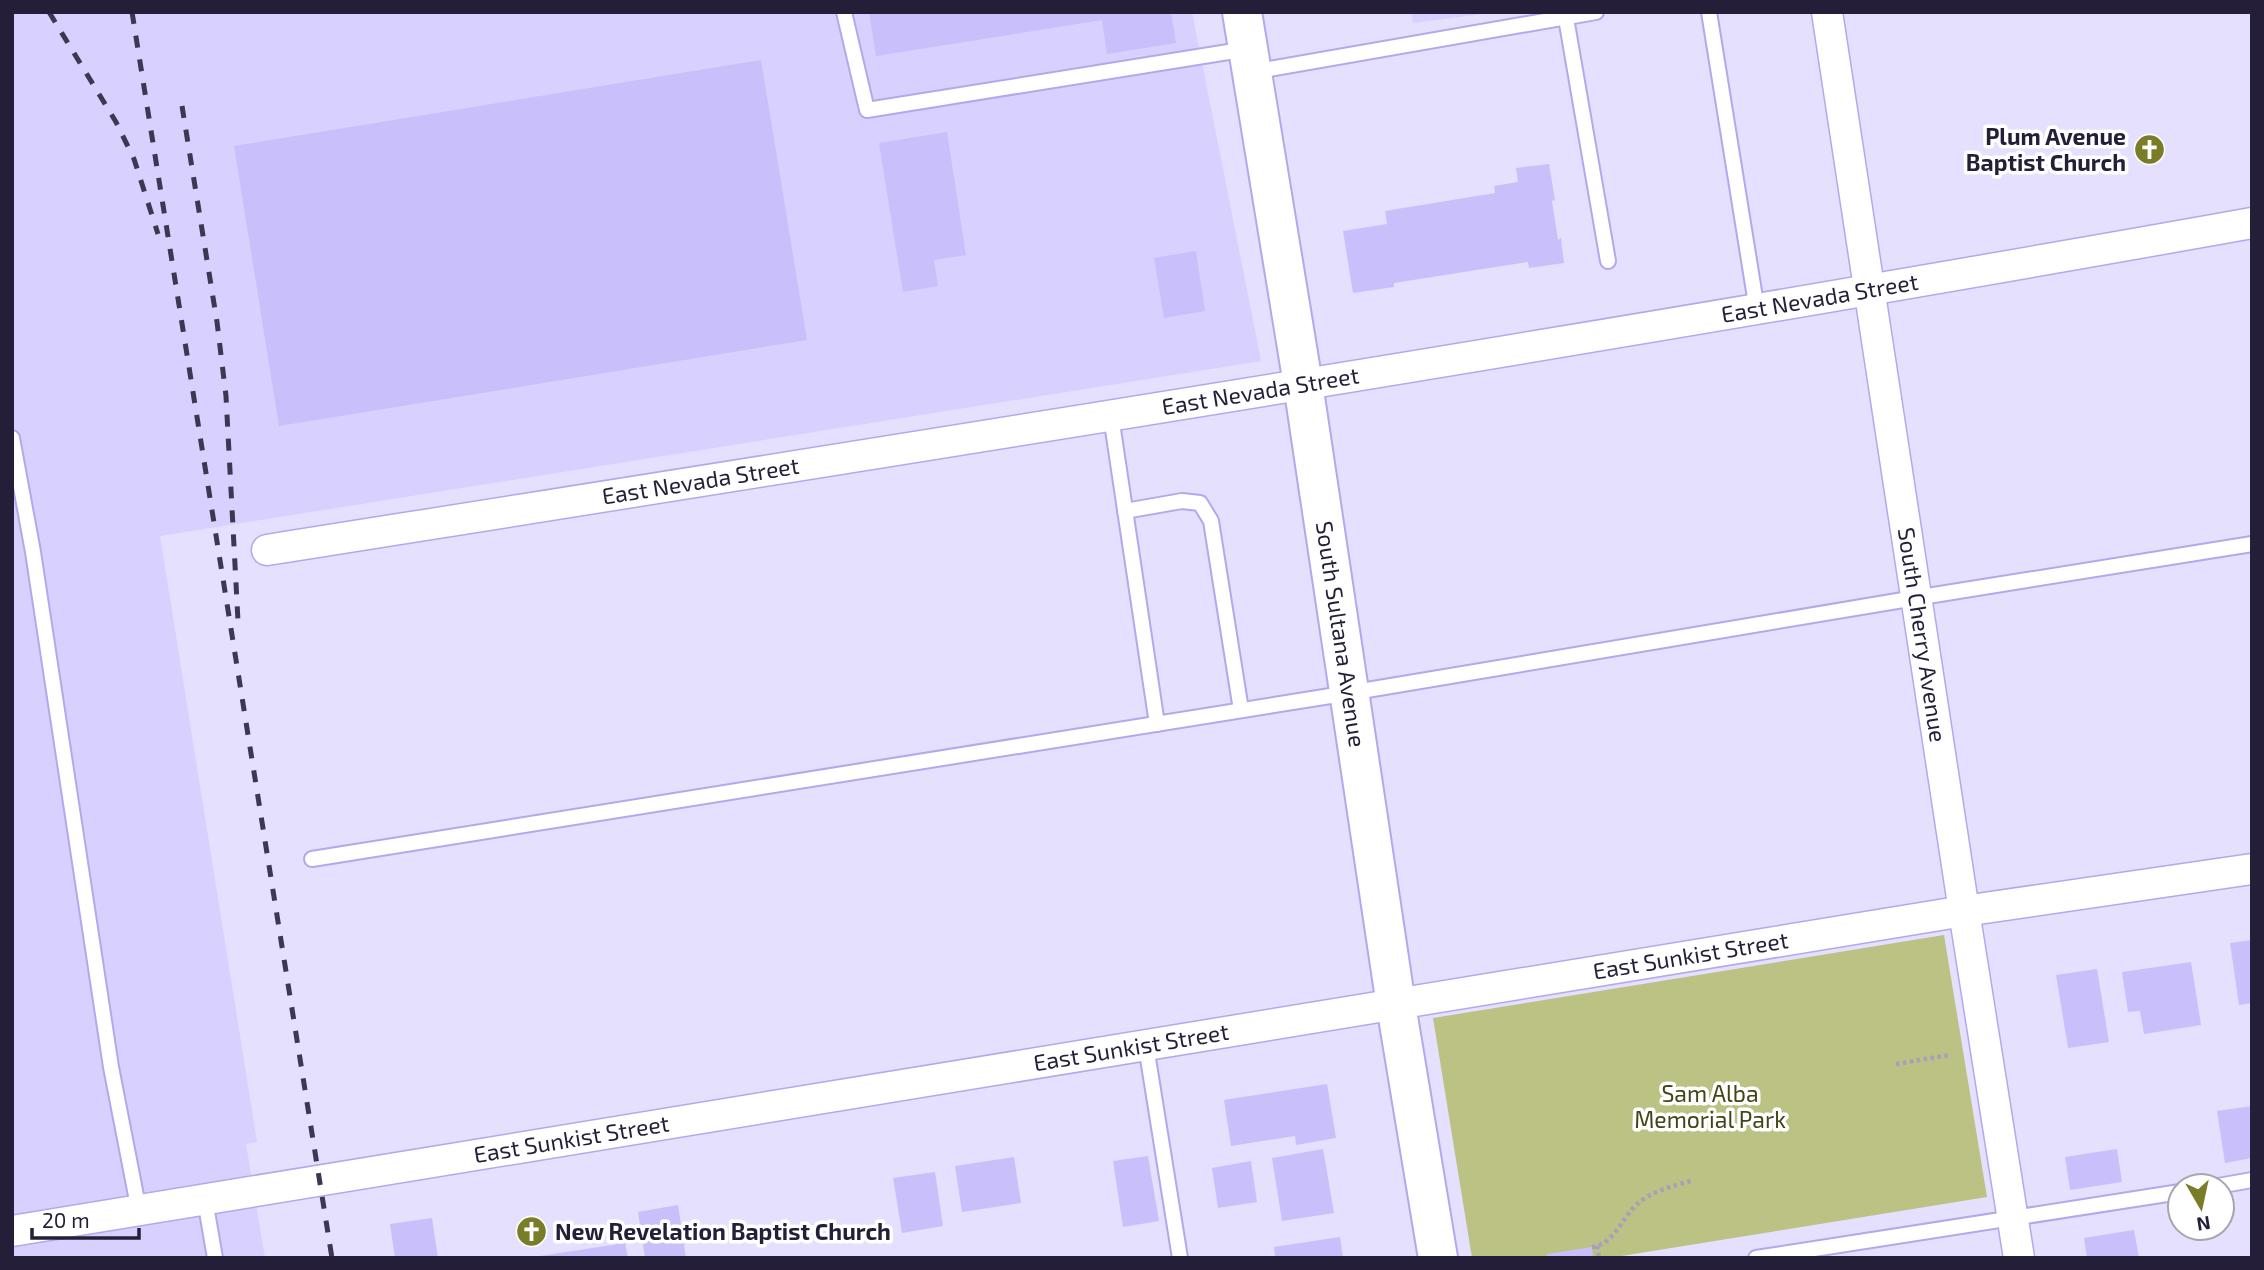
<svg xmlns="http://www.w3.org/2000/svg" width="2264" height="1270" font-family="'Exo 2',sans-serif">
<style>
.built{fill:#d8d0ff}
.green{fill:#bcc184}
.building{fill:#c9bffb}
.lines{fill:none;stroke-linecap:round;stroke-linejoin:round}
.lane-casing{stroke:#b4a8ec;stroke-width:18}
.street-casing{stroke:#b4a8ec;stroke-width:33}
.secondary-casing{stroke:#b4a8ec;stroke-width:42}
.path{stroke:#a5a0bc;stroke-width:4.5;stroke-dasharray:3.5 3.5;stroke-linecap:butt}
.lane{stroke:#fff;stroke-width:14}
.street{stroke:#fff;stroke-width:30}
.secondary{stroke:#fff;stroke-width:38}
.rail{stroke:#3d3752;stroke-width:5;stroke-dasharray:12 12;stroke-linecap:butt}
.labels{text-anchor:middle;stroke-width:7;stroke-linejoin:round;paint-order:stroke}
.poi-label{font-size:23px;font-weight:bold;fill:#241e38;stroke:#fff;text-anchor:end}
.street-label{font-size:23px;fill:#241e38;stroke:#fff}
.park-label{font-size:23px;fill:#424515;stroke:#fff}
</style>
<rect width="100%" height="100%" fill="#e4e0fd"/>
<!-- built -->
<g class="built">
<path d="M 12,12 L 1192,12 L 1261,361 L 160,536 L 257,1142 L 246,1144 L 265,1258 L 12,1258 Z"/>
<path d="M 1411,12 L 1498,12 L 1413,23 Z"/>
</g>
<!-- green -->
<path class="green" d="M 1944,935 L 1987,1197 L 1609,1258 L 1472,1258 L 1433,1018 Z"/>
<!-- building -->
<g class="building">
<path d="M 869,12 L 1171,12 L 1176,43 L 1107,54 L 1102,20 L 876,56 Z"/>
<path d="M 761,60 L 807,340 L 279,426 L 234,146 Z"/>
<path d="M 947,132 L 966,255 L 934,260 L 938,286 L 903,292 L 879,143 Z"/>
<path d="M 1549,164 L 1555,200 L 1552,201 L 1558,240 L 1561,238 L 1564,263 L 1529,268 L 1528,262 L 1394,283 L 1394,287 L 1353,293 L 1343,231 L 1387,224 L 1385,211 L 1495,193 L 1494,186 L 1518,182 L 1516,168 Z"/>
<path d="M 1196,251 L 1205,311 L 1164,318 L 1154,258 Z"/>
<path d="M 2252,940 L 2252,1003 L 2239,1005 L 2230,943 Z"/>
<path d="M 2191,962 L 2201,1025 L 2144,1034 L 2140,1011 L 2128,1012 L 2122,972 Z"/>
<path d="M 2097,969 L 2109,1042 L 2068,1048 L 2056,975 Z"/>
<path d="M 1327,1084 L 1336,1138 L 1296,1145 L 1295,1136 L 1231,1146 L 1224,1100 Z"/>
<path d="M 2252,1106 L 2252,1158 L 2225,1163 L 2217,1111 Z"/>
<path d="M 1323,1149 L 1334,1213 L 1282,1221 L 1272,1158 Z"/>
<path d="M 2117,1149 L 2122,1182 L 2070,1190 L 2065,1157 Z"/>
<path d="M 1148,1156 L 1159,1221 L 1123,1227 L 1113,1161 Z"/>
<path d="M 1014,1157 L 1021,1203 L 962,1212 L 955,1166 Z"/>
<path d="M 1251,1161 L 1257,1202 L 1218,1208 L 1212,1168 Z"/>
<path d="M 935,1172 L 943,1226 L 902,1233 L 893,1178 Z"/>
<path d="M 678,1205 L 686,1258 L 645,1258 L 638,1212 Z"/>
<path d="M 432,1218 L 438,1258 L 395,1258 L 390,1224 Z"/>
<path d="M 2134,1230 L 2139,1258 L 2087,1258 L 2084,1238 Z"/>
<path d="M 1340,1237 L 1343,1258 L 1275,1258 L 1274,1247 Z"/>
<path d="M 625,1243 L 628,1258 L 540,1258 L 540,1256 Z"/>
<path d="M 1592,1247 L 1593,1258 L 1547,1258 L 1547,1254 Z"/>
</g>
<g class="lines">
<defs>
<g id="lane">
<path d="M 844,12 L 867,110 L 1247,49"/>
<path d="M 1709,12 L 1757,310"/>
<path d="M 1566,18 L 1608,261"/>
<path d="M 1252,72 L 1596,12"/>
<path d="M 1111,416 L 1157,724"/>
<path d="M 12,438 L 33,552 L 111,1067 L 139,1211"/>
<path d="M 1125,511 L 1182,501 L 1200,503 L 1211,521 L 1241,710"/>
<path d="M 312,859 L 1349,693 L 1915,598 L 2252,544"/>
<path d="M 1146,1046 L 1180,1258"/>
<path d="M 2218,1186 L 2252,1180"/>
<path d="M 205,1200 L 215,1258"/>
<path d="M 1756,1258 L 2180,1192"/>
</g>
<g id="street">
<path id="s1" d="M 1827,12 L 1964,911 L 2019,1258"/>
<path id="s2" d="M 267,550 C 929,445 1592,341 2252,223"/>
<path id="s3" d="M 12,1231 L 1964,911 L 2252,869"/>
</g>
<g id="secondary">
<path id="s4" d="M 1242,12 L 1303,384 L 1396,1005 L 1438,1258"/>
</g>
</defs>
<!-- lane casing -->
<use href="#lane" class="lane-casing"/>
<!-- street casing -->
<use href="#street" class="street-casing"/>
<!-- secondary casing -->
<use href="#secondary" class="secondary-casing"/>
<!-- path -->
<g class="path">
<path d="M 1896,1064 L 1950,1055"/>
<path d="M 1597,1246 L 1599,1258"/>
<path d="M 1592,1247 C 1614,1244 1621,1220 1635,1206 C 1649,1192 1672,1186 1691,1181"/>
</g>
<!-- lane -->
<use href="#lane" class="lane"/>
<!-- street -->
<use href="#street" class="street"/>
<!-- secondary -->
<use href="#secondary" class="secondary"/>
<!-- rail -->
<g class="rail">
<path d="M 49,12 L 116,122 L 134,159 L 158,234"/>
<path d="M 132,12 L 332,1258"/>
<path d="M 182,106 L 217,322 L 226,396 L 238,621"/>
</g>
</g>
<!-- icons -->
<defs>
<symbol id="church-disc" viewBox="-11 -11 22 22"><circle r="9.5" fill="#797d27" stroke="#fff"/><path d="M-1.2-6h2.4v3.5h3.3v2.4h-3.3V6h-2.4V-.1h-3.3v-2.4h3.3Z" fill="#fff"/></symbol>
</defs>
<g fill-rule="evenodd">
<use href="#church-disc" x="2132" y="132" width="35" height="35"/>
<use href="#church-disc" x="514" y="1214" width="35" height="35"/>
</g>
<g class="labels">
<!-- poi labels -->
<g class="poi-label">
<text x="2126" y="145">Plum Avenue<tspan x="2126" dy="26">Baptist Church</tspan></text>
<text x="555" y="1240" text-anchor="start">New Revelation Baptist Church</text>
</g>
<!-- street labels -->
<g class="street-label">
<text dy="8" stroke="none"><textPath href="#s2" startOffset="1573">East Nevada Street</textPath></text>
<text dy="8" stroke="none"><textPath href="#s2" startOffset="1006">East Nevada Street</textPath></text>
<text dy="8" stroke="none"><textPath href="#s2" startOffset="439">East Nevada Street</textPath></text>
<text dy="8" stroke="none"><textPath href="#s4" startOffset="630">South Sultana Avenue</textPath></text>
<text dy="8" stroke="none"><textPath href="#s1" startOffset="630">South Cherry Avenue</textPath></text>
<text dy="8" stroke="none"><textPath href="#s3" startOffset="1701">East Sunkist Street</textPath></text>
<text dy="8" stroke="none"><textPath href="#s3" startOffset="1134">East Sunkist Street</textPath></text>
<text dy="8" stroke="none"><textPath href="#s3" startOffset="567">East Sunkist Street</textPath></text>
</g>
<!-- park labels -->
<g class="park-label">
<text x="1710" y="1102">Sam Alba<tspan x="1710" dy="26">Memorial Park</tspan></text>
</g>
</g>
<!-- border -->
<rect width="2264" height="1270" fill="none" stroke="#241e38" stroke-width="28"/>
<!-- north arrow -->
<g transform="translate(2201 1207) rotate(171)"><circle r="33" fill="#ffffff" stroke="#a7a5af" stroke-width="2"/>
<path d="M0-5L12 26L0 18L-12 26Z" fill="#797d27"/>
<text y="-10" font-size="19" font-weight="bold" text-anchor="middle" fill="#241e38">N</text>
</g>
<!-- scale -->
<path d="M32 1228v10h107v-10" fill="none" stroke="#241e38" stroke-width="3.5"/>
<text x="42" y="1228" font-size="21" fill="#241e38" stroke="#ffffff" stroke-width="5" paint-order="stroke">20 m</text>
</svg>
